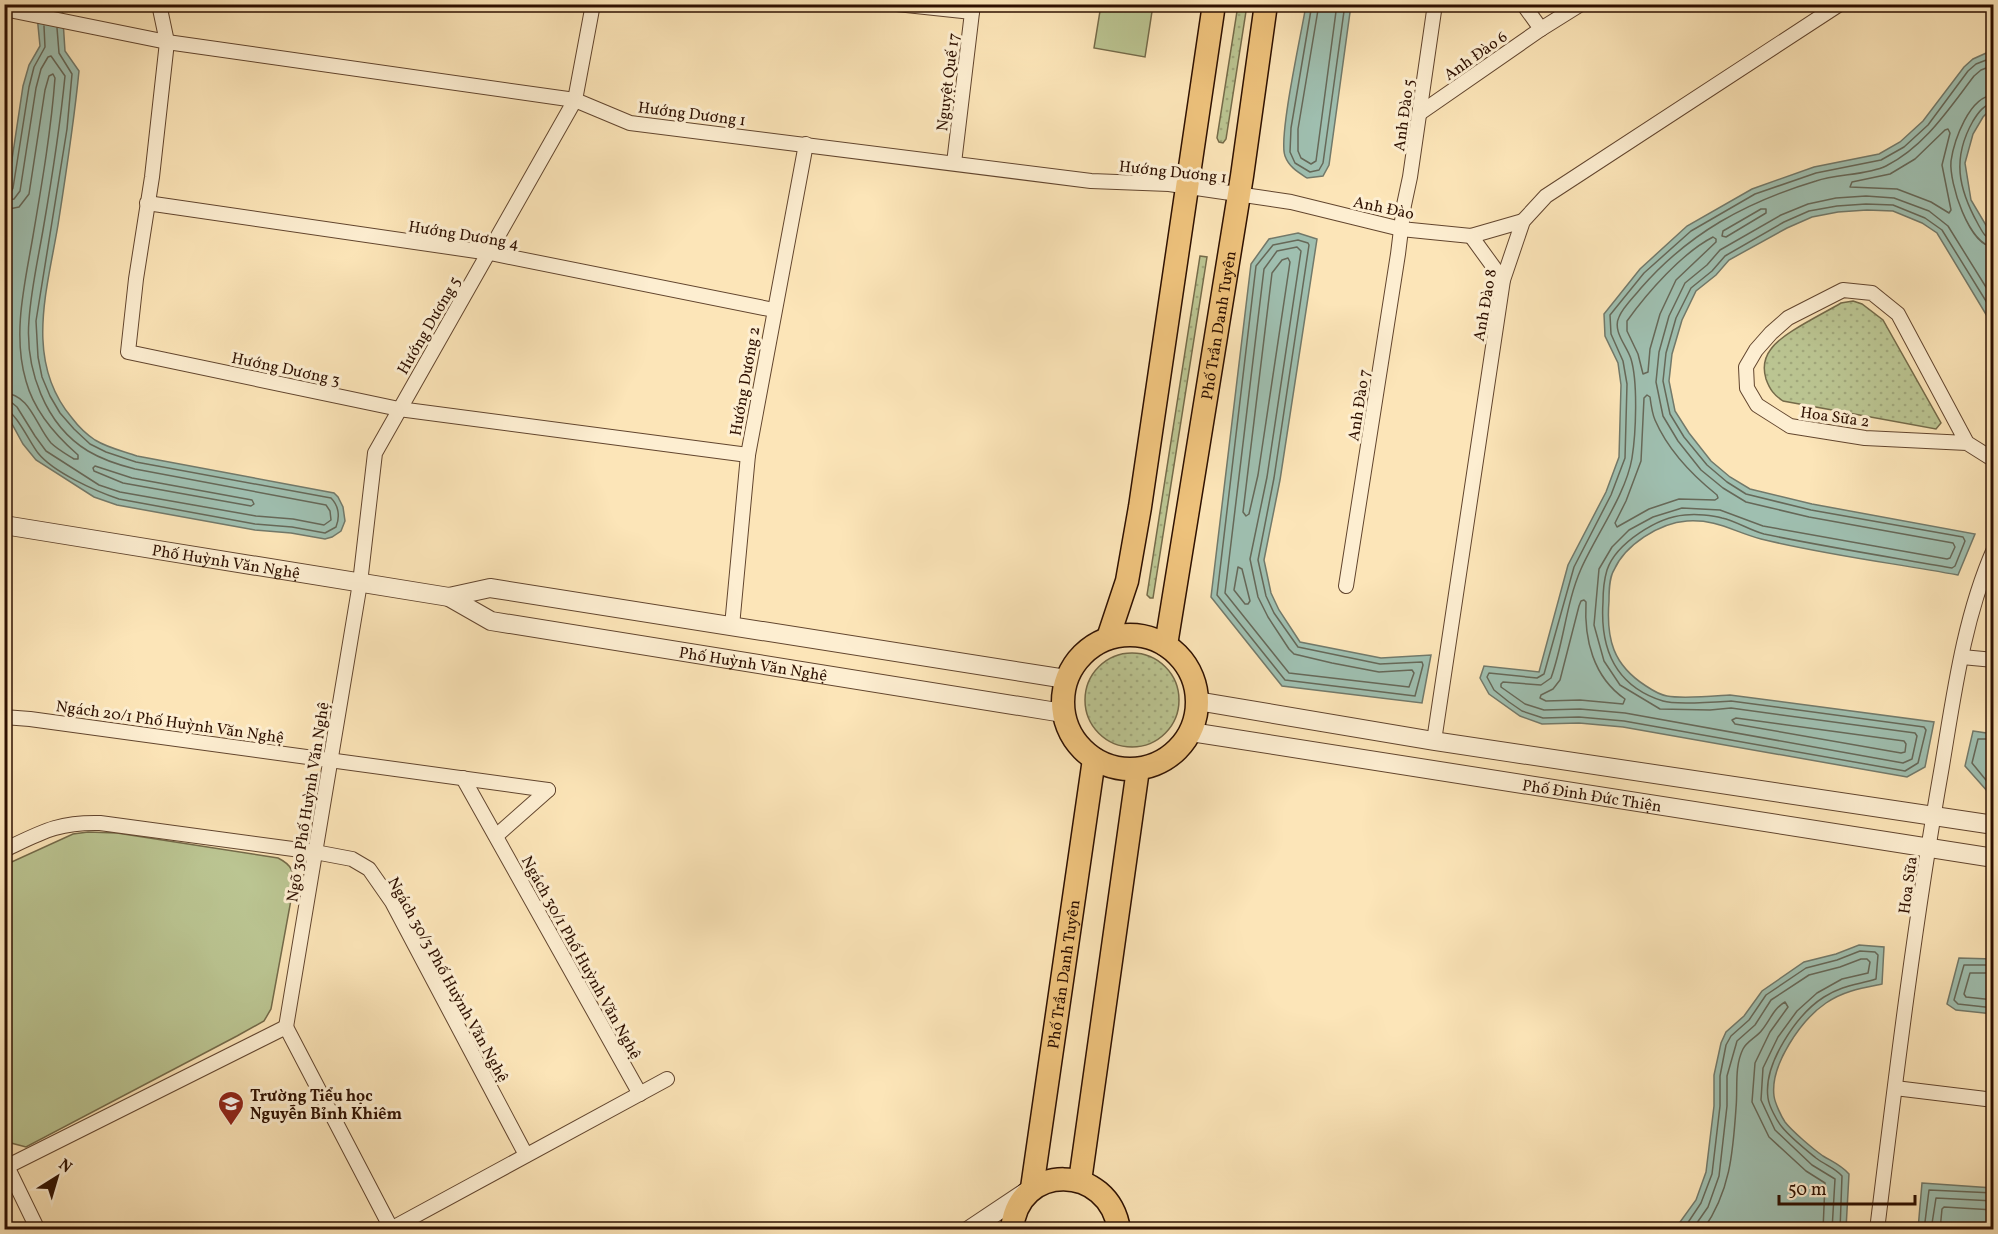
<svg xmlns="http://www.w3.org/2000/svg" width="1998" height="1234" font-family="Vollkorn,serif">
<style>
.grass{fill:url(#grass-dots);stroke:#746a49;stroke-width:1.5}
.green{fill:#bbc592;stroke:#746a49;stroke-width:1.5}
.water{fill:#9fbfb0;stroke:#72796a;stroke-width:1.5}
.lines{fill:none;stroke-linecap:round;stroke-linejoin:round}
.shore{stroke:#666858;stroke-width:1.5}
.minor-casing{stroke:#62452e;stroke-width:16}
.tertiary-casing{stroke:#62452e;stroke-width:20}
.primary-casing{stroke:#2e1000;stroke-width:25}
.minor{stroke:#fdeed1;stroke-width:14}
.tertiary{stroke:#fdeed1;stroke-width:18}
.primary{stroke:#eec27c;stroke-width:22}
.labels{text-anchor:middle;stroke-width:6;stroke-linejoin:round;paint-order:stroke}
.street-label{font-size:16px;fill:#2e1000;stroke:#fdeed1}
.poi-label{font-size:16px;font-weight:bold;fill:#2e1000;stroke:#fdeed1;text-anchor:start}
</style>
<defs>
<pattern id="grass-dots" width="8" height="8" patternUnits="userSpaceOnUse" patternTransform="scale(1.5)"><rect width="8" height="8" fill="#bbc592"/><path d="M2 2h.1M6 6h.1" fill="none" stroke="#a1a87c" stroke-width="1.8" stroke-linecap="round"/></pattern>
</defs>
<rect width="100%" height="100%" fill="#fce5b8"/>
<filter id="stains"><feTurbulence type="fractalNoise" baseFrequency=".00333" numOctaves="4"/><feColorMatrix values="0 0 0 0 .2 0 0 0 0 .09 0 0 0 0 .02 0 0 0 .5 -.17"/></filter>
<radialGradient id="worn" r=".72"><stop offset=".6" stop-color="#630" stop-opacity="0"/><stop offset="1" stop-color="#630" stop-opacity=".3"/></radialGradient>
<!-- grass -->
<g class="grass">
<path d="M 1238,5 L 1247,5 L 1226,139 L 1223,143 L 1219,142 L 1217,138 Z"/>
<path d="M 1200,256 L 1207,257 L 1153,598 L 1150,598 L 1147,595 Z"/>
<path d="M 1853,301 L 1862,304 L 1883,320 L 1941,423 L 1936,429 L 1783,401 C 1774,395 1770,390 1766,379 C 1763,369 1764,358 1771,349 C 1782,333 1823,314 1841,303 Z"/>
<circle cx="1132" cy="700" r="47"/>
</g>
<!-- green -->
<g class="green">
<path d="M 1101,5 L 1153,5 L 1145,57 L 1094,48 Z"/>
<path d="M 88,832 L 117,833 L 278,858 C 294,866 293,872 293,889 L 271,1009 L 264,1021 L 237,1036 L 26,1147 L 11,1143 L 5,1138 L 5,865 L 73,834 Z"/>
</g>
<!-- water -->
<g class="water">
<path d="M 36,5 L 62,5 L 65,51 L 79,71 C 74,123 66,174 58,225 C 47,291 24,361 72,418 C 78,426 86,434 95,440 C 108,448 123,451 137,456 L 334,493 L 338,497 L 343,507 L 345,521 L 341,531 L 332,537 L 325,539 L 291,533 L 255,530 L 117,505 L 94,497 L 36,460 L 23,444 L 5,411 L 5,206 L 23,86 L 29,65 L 40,46 Z"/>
<path d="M 1306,5 L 1351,5 L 1329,165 L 1323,176 L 1307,178 C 1298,172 1289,167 1285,156 C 1278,137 1302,31 1306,5 Z"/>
<path d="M 1993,50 L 1993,107 L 1983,117 L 1973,134 L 1965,163 L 1971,200 L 1993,237 L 1993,326 L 1937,233 L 1922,223 L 1893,211 L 1867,210 L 1838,212 L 1812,217 L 1787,228 L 1729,260 L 1716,275 L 1696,291 L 1682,320 L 1672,354 L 1669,381 L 1675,411 L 1689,433 L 1711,461 L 1730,477 L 1750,489 L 1812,504 L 1975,534 L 1958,575 C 1893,563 1826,555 1761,539 C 1734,532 1717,519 1687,521 C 1659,523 1625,545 1614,570 C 1609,578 1609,591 1609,601 C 1606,639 1613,665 1646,686 C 1652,690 1660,695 1667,696 C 1683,699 1714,696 1730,695 L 1934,722 L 1925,767 L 1907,777 L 1623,727 L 1579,723 L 1542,724 L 1520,716 L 1489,694 L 1480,678 L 1484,666 L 1539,672 L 1568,565 L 1606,492 L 1619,457 L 1621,385 L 1618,363 L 1605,336 L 1604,314 L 1640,269 L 1687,226 L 1752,189 L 1814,167 L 1879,154 L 1900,142 L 1923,121 L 1964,67 L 1973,59 Z"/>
<path d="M 1298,233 L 1317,239 L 1280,480 L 1264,560 L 1271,593 L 1279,610 L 1300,642 L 1381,658 L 1431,655 L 1422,703 L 1282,686 L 1211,597 L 1251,264 L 1269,239 Z"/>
<path d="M 1973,731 L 1993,734 L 1993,792 L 1988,792 L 1965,766 Z"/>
<path d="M 1859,945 L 1884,947 L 1882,984 C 1862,988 1843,991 1826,1003 C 1801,1020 1770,1065 1774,1096 C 1775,1103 1781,1116 1785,1122 C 1792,1131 1813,1149 1823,1156 C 1833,1162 1841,1165 1849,1174 L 1846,1229 L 1675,1229 L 1696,1200 L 1706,1172 L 1714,1106 L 1714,1075 L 1721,1043 L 1726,1032 L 1744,1016 L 1762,991 L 1804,962 L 1836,954 Z"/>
<path d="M 1959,958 L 1993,959 L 1993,1014 L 1956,1010 L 1947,1004 Z"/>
<path d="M 1922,1183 L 1993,1188 L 1993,1229 L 1918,1229 Z"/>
</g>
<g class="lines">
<!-- shore -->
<g class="shore">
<path d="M 1312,4 L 1291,128 L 1290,152 L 1295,163 L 1310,172 L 1319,170 L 1323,163 L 1345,4"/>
<path d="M 1319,4 L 1298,129 L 1298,151 L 1301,158 L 1311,164 L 1316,161 L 1337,4"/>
<path d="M 1994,57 L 1976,64 L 1968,71 L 1928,125 L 1904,147 L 1881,160 L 1816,173 L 1755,194 L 1691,231 L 1644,273 L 1610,315 L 1611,334 L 1623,361 L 1627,384 L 1625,458 L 1611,495 L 1574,567 L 1544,674 L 1537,678 L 1489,673 L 1487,677 L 1494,690 L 1509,702 L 1522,711 L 1543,718 L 1579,717 L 1624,721 L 1905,771 L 1918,763 L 1926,730 L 1924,727 L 1731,701 C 1716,702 1675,705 1663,701 C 1615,686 1600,648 1603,602 C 1603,592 1604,580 1607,570 C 1616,543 1658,517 1685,515 C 1696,514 1712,515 1722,518 C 1736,521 1749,530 1764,534 C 1826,547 1890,557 1952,568 L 1955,566 L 1965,541 L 1963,537 L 1811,510 L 1746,494 L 1727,482 L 1707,465 L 1684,437 L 1670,414 L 1663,381 L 1666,353 L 1676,318 L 1691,288 L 1712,271 L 1725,256 L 1784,222 L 1809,211 L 1837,206 L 1866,204 L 1893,205 L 1925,218 L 1942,230 L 1994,314"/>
<path d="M 1994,65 L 1981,70 L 1974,76 C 1948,110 1925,146 1886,166 C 1868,175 1836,174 1816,181 C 1746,202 1689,233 1641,288 C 1634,297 1623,307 1619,317 C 1612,331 1627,346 1631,359 C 1638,382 1636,433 1632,458 C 1626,494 1596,535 1581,569 C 1566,603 1564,642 1551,678 L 1541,685 L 1503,682 L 1501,684 L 1501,687 L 1525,704 L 1544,710 L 1580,709 L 1625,713 L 1903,763 L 1912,759 L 1917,736 L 1915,733 L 1731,708 L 1710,710 L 1660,709 L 1620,685 L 1604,661 L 1594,625 L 1599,569 L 1612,547 L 1629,530 L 1653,517 L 1682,508 L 1720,510 L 1763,526 L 1947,559 L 1950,558 L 1955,547 L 1953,543 L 1809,517 L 1746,502 L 1723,488 L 1701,470 L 1678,441 L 1663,416 L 1656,382 L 1659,352 L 1669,316 L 1685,283 L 1707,265 L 1720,250 L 1781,215 L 1808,204 L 1836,198 L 1866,196 L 1894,198 L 1929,211 L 1948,226 L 1994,300"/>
<path d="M 1994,95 C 1969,96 1954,141 1951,161 C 1949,183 1969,246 1994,247"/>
<path d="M 1994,103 C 1984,104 1978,113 1973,121 C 1952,158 1958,188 1978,224 C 1982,231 1985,239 1994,239"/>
<path d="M 1948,129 L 1950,133 L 1942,165 L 1951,210 L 1949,213 L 1931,202 L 1897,189 L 1850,187 L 1852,182 L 1890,174 L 1915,159 L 1945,130 Z"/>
<path d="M 4,194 L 10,193 L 13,188 L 29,87 L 34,67 L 45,47 L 44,26"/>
<path d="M 4,201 L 14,199 L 20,191 L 36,88 L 41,69 L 48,57 L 51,56 L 65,76 C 60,127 52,178 43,230 C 38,259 31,290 29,320 C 25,369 45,425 88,451 C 103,460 119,465 135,469 L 326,505 L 330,511 L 331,520 L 324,525 L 293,519 L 256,516 L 120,492 L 99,485 L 46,451 L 35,436 L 17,407 L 11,402 L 4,402"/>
<path d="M 1761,209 L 1766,209 L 1766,213 L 1726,237 L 1722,236 L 1723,231 Z"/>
<path d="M 4,210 L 19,207 L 29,194 L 45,90 L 49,76 L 53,74 L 55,78 C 51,131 42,183 33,236 C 25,283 12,334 26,381 C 34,411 55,435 78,455 L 78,459 L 74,459 C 66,454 57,449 51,443 C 36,426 30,394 4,393"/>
<path d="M 1713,237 L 1716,239 L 1716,242 L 1676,280 L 1660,314 L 1650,349 L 1648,372 L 1643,374 L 1638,354 L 1627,331 L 1627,321 C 1647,293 1682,253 1713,237 Z"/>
<path d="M 1298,240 L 1308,243 L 1309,245 L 1274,478 L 1258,560 L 1266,596 L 1274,613 L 1298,647 L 1380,664 L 1422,662 L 1423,665 L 1415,696 L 1285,680 L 1217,595 L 1256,266 L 1273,245 Z"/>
<path d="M 1297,247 L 1301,251 L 1267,477 L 1250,559 L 1258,597 L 1268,617 L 1289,649 L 1294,654 L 1332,663 L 1379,672 L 1412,670 L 1414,673 L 1409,687 L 1289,673 L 1225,593 L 1264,269 L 1277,251 Z"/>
<path d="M 1288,258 L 1290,262 L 1258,475 L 1249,514 L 1246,516 L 1243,512 L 1272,273 L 1282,260 Z"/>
<path d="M 1647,395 L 1650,397 C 1651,405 1652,413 1655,420 C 1668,450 1692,475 1717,495 L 1718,498 L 1715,500 L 1679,499 L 1649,509 L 1617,527 L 1615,523 L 1626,501 L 1641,461 L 1644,398 Z"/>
<path d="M 4,409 C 15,410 30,443 38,453 C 53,472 95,491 119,499 L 255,524 L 292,527 L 325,533 L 336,527 C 340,517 339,506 331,498 L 136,462 L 106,452 L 90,444 L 74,429 L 60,413 L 50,396 L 42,377 L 38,357 L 36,321 L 67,129 L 72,74 L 59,53 L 57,28"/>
<path d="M 95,466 L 132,478 L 252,500 L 254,504 L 251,506 L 123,483 L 94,471 L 93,468 Z"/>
<path d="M 1238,567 L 1242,569 L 1250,601 L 1248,604 L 1245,604 L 1234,590 Z"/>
<path d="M 1584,600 L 1586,602 C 1584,639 1593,677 1625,699 L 1623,704 L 1580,700 L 1546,701 L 1540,698 L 1541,695 L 1553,689 L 1560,680 L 1579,606 L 1581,601 Z"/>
<path d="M 1736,718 L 1904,741 L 1906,744 L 1905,752 L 1901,753 L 1735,724 L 1732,720 Z"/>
<path d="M 1994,739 L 1978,739 L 1972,763 L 1990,785 L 1994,786"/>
<path d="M 1994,965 L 1964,965 L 1954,1000 L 1958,1004 L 1994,1008"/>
<path d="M 1994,973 L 1970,973 L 1964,994 L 1966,997 L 1994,1000"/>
<path d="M 1683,1230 L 1701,1203 L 1712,1174 L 1720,1106 L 1720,1076 L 1726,1045 L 1731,1036 L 1749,1020 L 1766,995 L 1806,968 L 1837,960 L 1860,951 L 1875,952 L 1878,955 L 1876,979 C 1856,985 1843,985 1824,997 C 1797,1014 1763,1064 1768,1098 C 1769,1106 1777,1121 1782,1127 C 1791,1138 1805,1149 1816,1158 C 1825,1165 1835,1168 1842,1176 L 1840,1230"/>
<path d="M 1692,1230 L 1708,1207 L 1719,1176 L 1727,1106 L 1727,1076 L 1737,1041 L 1755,1025 L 1771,1000 L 1809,975 L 1840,967 L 1861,959 L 1867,959 L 1870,962 L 1868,973 L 1842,979 L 1817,993 L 1797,1011 L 1778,1037 L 1763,1068 L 1761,1100 L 1775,1130 L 1812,1165 L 1835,1179 L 1832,1230"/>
<path d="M 1703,1230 C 1730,1192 1733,1153 1736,1108 C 1738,1089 1734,1067 1743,1049 C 1747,1041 1757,1037 1762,1030 C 1770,1020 1774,1008 1785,1002 L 1788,1007 L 1770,1032 L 1755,1063 L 1752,1102 L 1769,1137 L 1806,1171 L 1825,1183 L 1823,1230"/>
<path d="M 1924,1230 L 1929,1190 L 1994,1193"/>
<path d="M 1931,1230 L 1936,1198 L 1994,1201"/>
<path d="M 1940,1230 L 1942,1209 L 1944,1207 L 1994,1210"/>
</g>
<defs>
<g id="minor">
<path d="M 159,4 L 167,42 L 152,177 L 136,279 L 128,352 L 399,409 L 748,455"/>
<path d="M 897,4 L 972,12"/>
<path d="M 1523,4 L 1541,29"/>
<path d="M 4,9 L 167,42 L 575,100 L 630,123 L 1091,181 L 1169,184 L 1291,202 L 1401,229 L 1471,236 L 1523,221"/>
<path d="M 1420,113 L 1541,29 L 1581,4"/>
<path d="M 954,163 L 973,4"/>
<path d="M 147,203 L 490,253 L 774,310"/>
<path d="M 1471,236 L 1503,280"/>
<path d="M 1967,443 L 1898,314 L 1872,293 L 1843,290 L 1788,318 L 1771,333 L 1756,350 L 1746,367 L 1747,388 L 1757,405 L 1790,426 L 1865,438 L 1967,443 L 1994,460"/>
<path d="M 1346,586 L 1398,254 L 1404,205 L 1410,177 L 1435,4"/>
<path d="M 732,626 L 748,455 L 806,144"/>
<path d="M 1962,657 L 1994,660"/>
<path d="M 4,717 L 30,719 L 548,790"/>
<path d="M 1434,741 L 1503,280 L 1523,221 L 1546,196 L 1840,4"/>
<path d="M 463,778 L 640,1094"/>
<path d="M 496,836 L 548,790"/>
<path d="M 4,850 C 42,832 58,822 100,823 L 315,852 L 352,859 L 369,869 L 392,902 L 526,1155"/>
<path d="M 286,1027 L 360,583 L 375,453 L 575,100 L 593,4"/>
<path d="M 286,1027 L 392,1230"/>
<path d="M 1895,1088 L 1994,1100"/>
<path d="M 4,1160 L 38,1230"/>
<path d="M 4,1168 L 286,1027"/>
<path d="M 389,1230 L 667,1079"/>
<path d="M 1877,1230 C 1896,1075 1915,919 1942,766 C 1954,694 1964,617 1994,549"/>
</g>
<g id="tertiary">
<path id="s1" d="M 4,525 L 449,597 L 490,588 L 1066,679"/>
<path id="s2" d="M 449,597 L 491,621 L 1063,713"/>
<path d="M 1197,701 L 1434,741 L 1994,825"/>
<path id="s3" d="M 1191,732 L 1994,858"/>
<path d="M 969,1230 L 1026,1192"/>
</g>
<g id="primary">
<circle cx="1130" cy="702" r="67"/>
<path d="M 1108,638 L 1127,581 L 1140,507 L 1214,4"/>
<path id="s4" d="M 1166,645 L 1242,176 L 1266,4"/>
<path d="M 1080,1181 L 1138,769"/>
<path id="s5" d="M 1032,1188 L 1094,759"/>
<path d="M 1012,1230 C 1017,1162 1109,1163 1119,1230"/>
</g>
</defs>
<!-- minor casing -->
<use href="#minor" class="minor-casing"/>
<!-- tertiary casing -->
<use href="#tertiary" class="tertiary-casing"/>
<!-- primary casing -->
<use href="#primary" class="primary-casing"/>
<!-- minor -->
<use href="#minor" class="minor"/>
<!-- tertiary -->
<use href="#tertiary" class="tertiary"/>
<!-- primary -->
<use href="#primary" class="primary"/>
</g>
<!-- icons -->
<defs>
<symbol id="school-pin" viewBox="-11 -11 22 30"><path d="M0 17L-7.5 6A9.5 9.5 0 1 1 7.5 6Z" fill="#8f2418" stroke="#fdeed1"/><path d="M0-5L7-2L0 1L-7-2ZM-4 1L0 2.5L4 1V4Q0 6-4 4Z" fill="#fff"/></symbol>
</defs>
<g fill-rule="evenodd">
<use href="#school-pin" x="216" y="1089" width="30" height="40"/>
</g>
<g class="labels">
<!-- street labels -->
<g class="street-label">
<text transform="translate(1475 55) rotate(-35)" y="6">Anh Đào 6</text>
<text transform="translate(947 82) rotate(-83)" y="6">Nguyệt Quế 17</text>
<text transform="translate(692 113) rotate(7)" y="6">Hướng Dương 1</text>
<text transform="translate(1403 115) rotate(-82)" y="6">Anh Đào 5</text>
<text transform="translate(1173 171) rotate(6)" y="6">Hướng Dương 1</text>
<text transform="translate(1384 207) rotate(12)" y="6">Anh Đào</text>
<text transform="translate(464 234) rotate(9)" y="6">Hướng Dương 4</text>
<text transform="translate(1484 305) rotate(-80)" y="6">Anh Đào 8</text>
<text transform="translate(428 325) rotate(-60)" y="6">Hướng Dương 5</text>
<text dy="6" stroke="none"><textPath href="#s4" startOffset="324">Phố Trần Danh Tuyên</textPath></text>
<text transform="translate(286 368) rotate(12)" y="6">Hướng Dương 3</text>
<text transform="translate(744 381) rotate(-80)" y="6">Hướng Dương 2</text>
<text transform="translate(1358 405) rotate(-81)" y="6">Anh Đào 7</text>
<text transform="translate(1835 416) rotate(8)" y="6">Hoa Sữa 2</text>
<text dy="6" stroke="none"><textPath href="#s1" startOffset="225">Phố Huỳnh Văn Nghệ</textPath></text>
<text dy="6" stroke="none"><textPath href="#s2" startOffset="314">Phố Huỳnh Văn Nghệ</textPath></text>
<text transform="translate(170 721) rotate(8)" y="6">Ngách 20/1 Phố Huỳnh Văn Nghệ</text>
<text dy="6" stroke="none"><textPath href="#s3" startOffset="406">Phố Đinh Đức Thiện</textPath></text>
<text transform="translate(307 802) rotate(-81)" y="6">Ngõ 30 Phố Huỳnh Văn Nghệ</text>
<text transform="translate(1907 885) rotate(-82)" y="6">Hoa Sữa</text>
<text transform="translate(582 957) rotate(61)" y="6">Ngách 30/1 Phố Huỳnh Văn Nghệ</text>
<text dy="6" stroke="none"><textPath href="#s5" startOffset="216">Phố Trần Danh Tuyên</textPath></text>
<text transform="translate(449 979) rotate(61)" y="6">Ngách 30/3 Phố Huỳnh Văn Nghệ</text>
</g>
<!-- poi labels -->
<g class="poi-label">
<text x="250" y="1101">Trường Tiểu học<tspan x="250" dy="18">Nguyễn Bỉnh Khiêm</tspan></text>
</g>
</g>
<!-- margin -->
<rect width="1998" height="1234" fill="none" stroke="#fce5b8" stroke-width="24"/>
<rect x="6" y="6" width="1986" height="1222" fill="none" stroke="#2e1000" stroke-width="3"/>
<rect x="12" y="12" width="1974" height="1210" fill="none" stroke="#2e1000" stroke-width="1.5"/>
<!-- north arrow -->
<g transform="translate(57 1177) rotate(37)" stroke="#fdeed1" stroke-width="4.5" paint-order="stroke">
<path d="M0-4.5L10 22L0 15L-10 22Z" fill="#2e1000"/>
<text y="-9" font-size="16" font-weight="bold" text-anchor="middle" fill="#2e1000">N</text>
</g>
<!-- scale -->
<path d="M1779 1195v9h136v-9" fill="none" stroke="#2e1000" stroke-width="3"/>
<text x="1788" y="1195" font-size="18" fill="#2e1000" stroke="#fdeed1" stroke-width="4.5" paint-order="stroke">50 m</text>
<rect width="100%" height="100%" filter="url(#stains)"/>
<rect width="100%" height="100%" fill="url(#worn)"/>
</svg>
